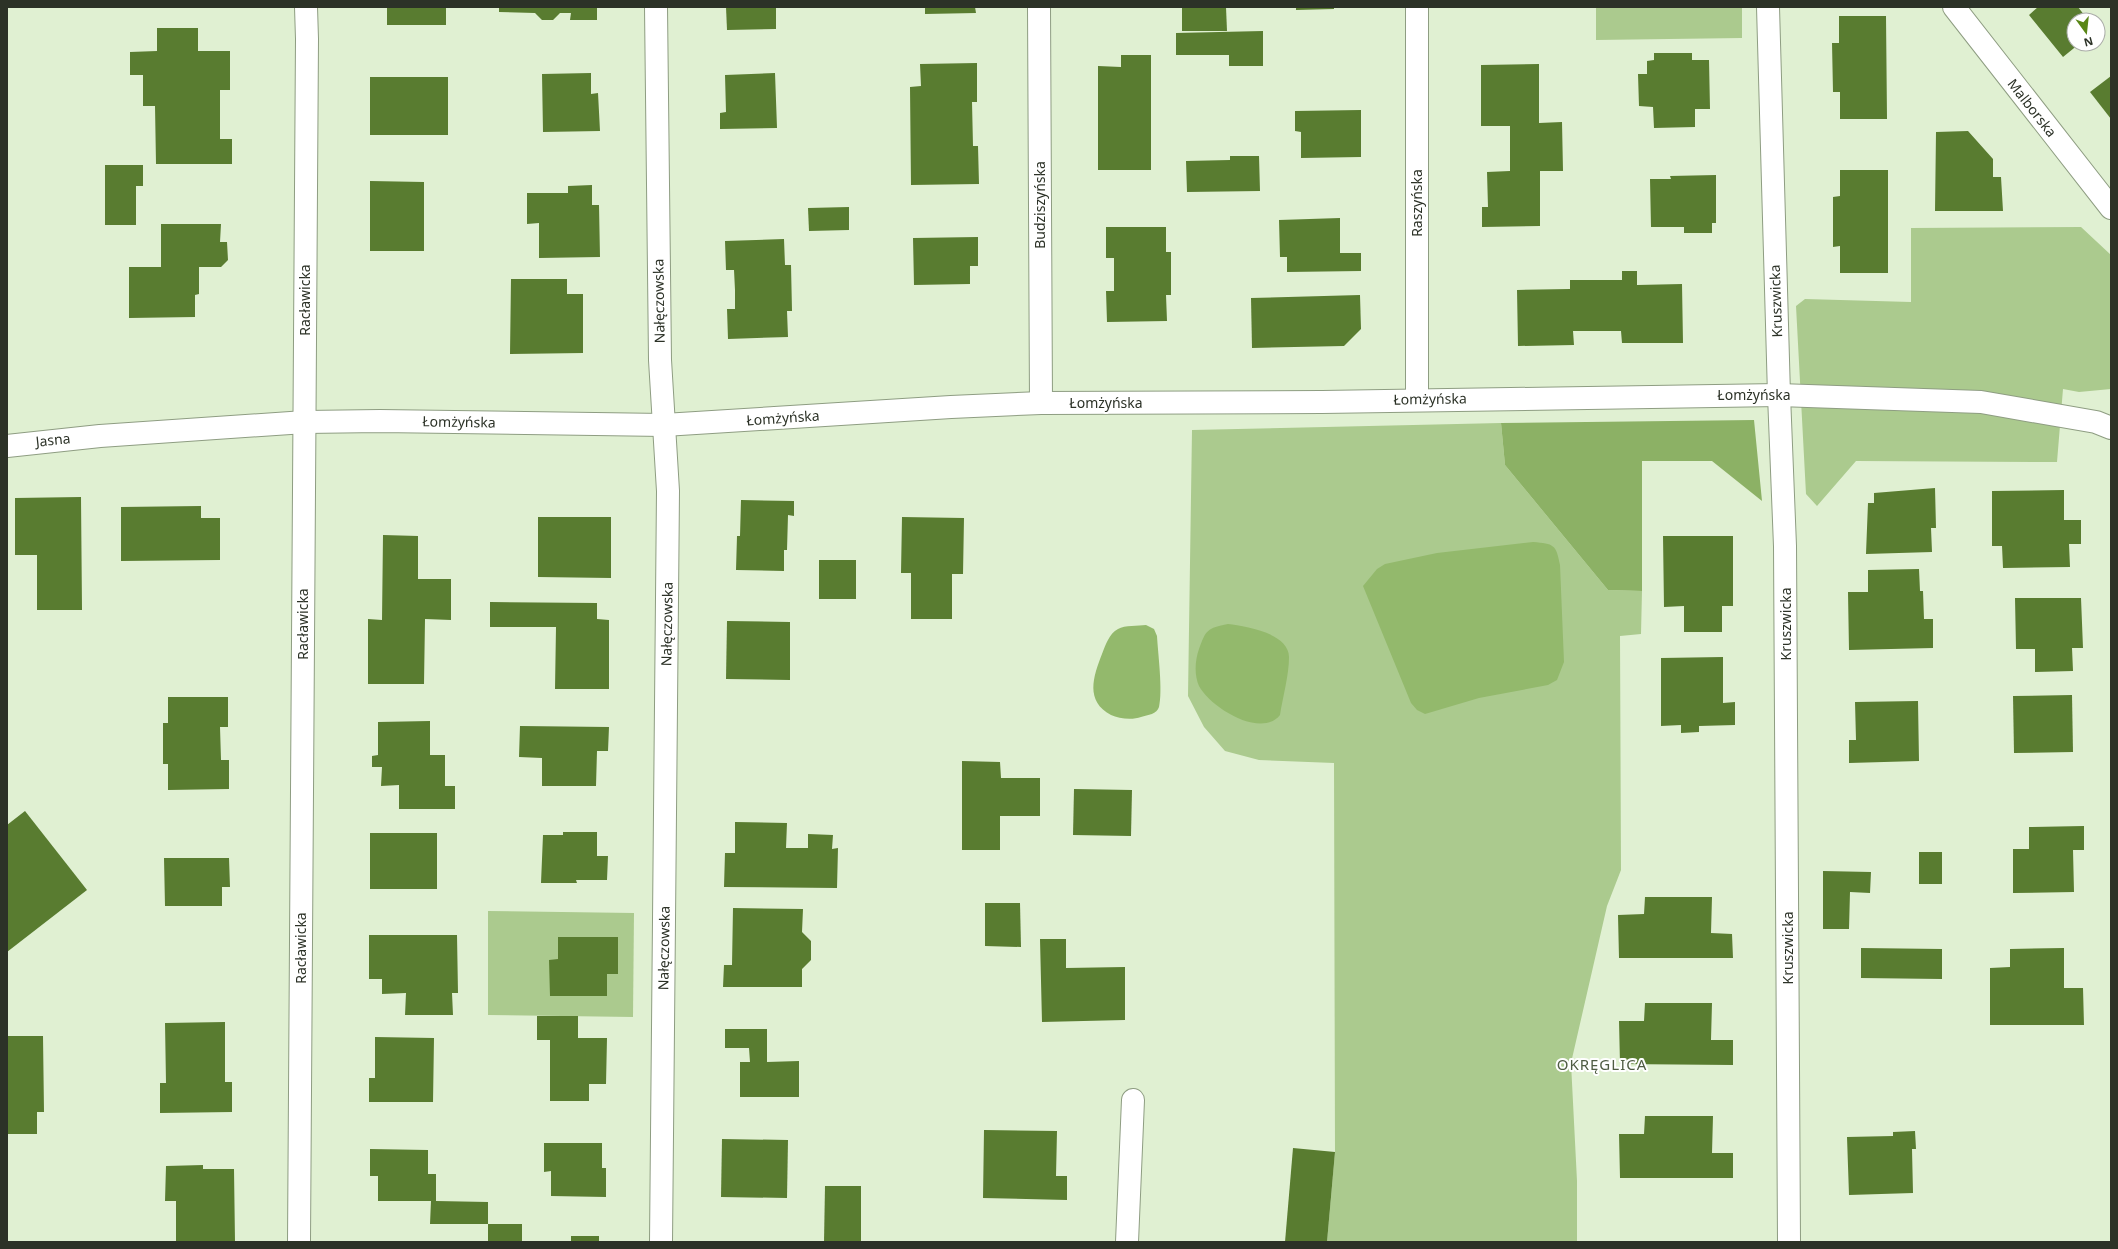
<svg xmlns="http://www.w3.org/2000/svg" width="2118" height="1249" font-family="'Noto Sans',sans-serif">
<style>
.green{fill:#abca8e}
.forest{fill:#8cb165}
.water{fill:#93b96c}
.building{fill:#597c30}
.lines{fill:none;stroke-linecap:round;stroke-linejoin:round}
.minor-casing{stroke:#8e9d82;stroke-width:24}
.minor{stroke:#fff;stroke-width:22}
.labels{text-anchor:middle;stroke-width:4;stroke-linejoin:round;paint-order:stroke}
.street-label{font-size:14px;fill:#2c3227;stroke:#fff}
.neighbourhood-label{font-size:15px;letter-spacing:1px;fill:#4f5c43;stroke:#fff}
</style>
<rect width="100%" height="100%" fill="#e0f0d2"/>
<!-- green -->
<g class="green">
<path d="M 1596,7 L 1742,7 L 1742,38 L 1596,40 Z"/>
<path d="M 2081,227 L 2111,255 L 2111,389 L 2079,392 L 2063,389 L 2057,462 L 1856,461 L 1817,506 L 1806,494 L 1796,306 L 1805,299 L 1911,302 L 1911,228 Z"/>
<path d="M 1501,423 L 1505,465 L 1608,590 L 1642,591 L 1641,634 L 1620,636 L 1621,870 L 1607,906 L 1571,1063 L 1577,1181 L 1577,1242 L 1327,1242 L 1335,1152 L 1334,763 L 1259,760 L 1225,751 L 1204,727 L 1188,696 L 1192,430 Z"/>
<path d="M 488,911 L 634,913 L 633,1017 L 488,1015 Z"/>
</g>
<!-- forest -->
<path class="forest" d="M 1754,420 L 1762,501 L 1712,461 L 1642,461 L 1642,591 L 1608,590 L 1505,465 L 1501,423 Z"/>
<!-- water -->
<g class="water">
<path d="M 1533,542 C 1554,544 1556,544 1560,565 L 1564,662 L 1557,680 L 1548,685 L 1479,698 L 1425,714 L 1417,710 L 1411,703 L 1363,586 L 1377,569 L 1385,564 L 1437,553 Z"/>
<path d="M 1228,624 C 1245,626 1289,633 1289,657 C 1289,675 1283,696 1280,715 C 1261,739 1210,707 1199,686 C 1194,675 1195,660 1199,649 C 1206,630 1207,628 1228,624 Z"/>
<path d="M 1146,625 L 1154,629 L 1157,636 C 1158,654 1163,691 1159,707 C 1157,714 1148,715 1141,717 C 1133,720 1119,719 1111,715 C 1085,701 1093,677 1102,654 C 1106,644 1109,634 1118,629 C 1125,625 1138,626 1146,625 Z"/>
</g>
<!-- building -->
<g class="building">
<rect x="387" y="7" width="59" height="18"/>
<path d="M 499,7 L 597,7 L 597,20 L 570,20 L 571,13 L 560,13 L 553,20 L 542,20 L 535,13 L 499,12 Z"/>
<path d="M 726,7 L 776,7 L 776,29 L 727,30 Z"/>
<path d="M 925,7 L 975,7 L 976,13 L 925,14 Z"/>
<path d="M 1182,7 L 1226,7 L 1227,31 L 1182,31 Z"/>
<path d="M 1296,7 L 1334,7 L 1334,9 L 1296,10 Z"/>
<path d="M 2038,7 L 2078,7 L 2088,20 L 2074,20 L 2074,44 L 2079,44 L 2063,57 L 2029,15 Z"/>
<path d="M 1839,16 L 1886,16 L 1887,119 L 1840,119 L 1840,92 L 1833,92 L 1832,43 L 1839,43 Z"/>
<path d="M 157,28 L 198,28 L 198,51 L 230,51 L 230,90 L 220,90 L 220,139 L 232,139 L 232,164 L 156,164 L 155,106 L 143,106 L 143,75 L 130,75 L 130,52 L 157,51 Z"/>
<path d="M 1263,31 L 1263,66 L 1229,66 L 1229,55 L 1176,55 L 1176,33 Z"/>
<path d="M 1654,53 L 1692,53 L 1692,60 L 1709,60 L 1710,109 L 1695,109 L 1695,127 L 1654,128 L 1653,107 L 1639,106 L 1638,74 L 1647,74 L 1647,61 L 1654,60 Z"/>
<path d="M 1121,55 L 1151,55 L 1151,170 L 1098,170 L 1098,66 L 1121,67 Z"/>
<path d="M 977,63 L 977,102 L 972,102 L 973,146 L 978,146 L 979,184 L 911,185 L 910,87 L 921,86 L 920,64 Z"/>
<path d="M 1539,64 L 1539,123 L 1562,122 L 1563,171 L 1540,171 L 1540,226 L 1482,227 L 1482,207 L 1488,207 L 1487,172 L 1510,171 L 1510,126 L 1481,126 L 1481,65 Z"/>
<path d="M 591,73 L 591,94 L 598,93 L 600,131 L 543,132 L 542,74 Z"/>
<path d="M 775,73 L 777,128 L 720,129 L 720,113 L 726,112 L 725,75 Z"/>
<path d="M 2111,76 L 2111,119 L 2090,92 Z"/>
<rect x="370" y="77" width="78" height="58"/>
<path d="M 1361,110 L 1361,157 L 1301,158 L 1301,132 L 1295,131 L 1295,111 Z"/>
<path d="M 1968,131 L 1993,159 L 1993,177 L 2001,177 L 2003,211 L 1935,211 L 1936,132 Z"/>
<path d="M 1230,156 L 1259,156 L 1260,191 L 1187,192 L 1186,161 L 1230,160 Z"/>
<path d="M 105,165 L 143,165 L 143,186 L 136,186 L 136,225 L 105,225 Z"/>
<path d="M 1840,170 L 1888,170 L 1888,273 L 1840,273 L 1840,246 L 1833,247 L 1833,197 L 1840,196 Z"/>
<path d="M 1716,175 L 1716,223 L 1712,223 L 1712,233 L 1684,233 L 1684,227 L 1651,227 L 1650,179 L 1671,179 L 1670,176 Z"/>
<path d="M 370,181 L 424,182 L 424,251 L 370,251 Z"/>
<path d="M 592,185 L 592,205 L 599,205 L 600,257 L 539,258 L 539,223 L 527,224 L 527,193 L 568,193 L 568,186 Z"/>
<path d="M 849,207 L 849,230 L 809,231 L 808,208 Z"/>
<path d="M 1340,218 L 1340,253 L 1361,253 L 1361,271 L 1287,272 L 1287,257 L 1280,257 L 1279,220 Z"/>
<path d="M 161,224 L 221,224 L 220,242 L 227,242 L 228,260 L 221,267 L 199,267 L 199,294 L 195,295 L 195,317 L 129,318 L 129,267 L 161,267 Z"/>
<path d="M 1106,227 L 1166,227 L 1166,252 L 1171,252 L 1171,295 L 1166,295 L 1167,321 L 1107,322 L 1106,291 L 1114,291 L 1114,258 L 1106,258 Z"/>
<path d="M 978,237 L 978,266 L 970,266 L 970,284 L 914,285 L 913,238 Z"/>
<path d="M 784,239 L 785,265 L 791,265 L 792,311 L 787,311 L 788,337 L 728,339 L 727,309 L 735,309 L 735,290 L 734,270 L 726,270 L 725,241 Z"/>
<path d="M 1622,271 L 1637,271 L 1637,285 L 1682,284 L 1683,343 L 1622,343 L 1621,331 L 1573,331 L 1574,345 L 1518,346 L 1517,290 L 1570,289 L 1570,280 L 1622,280 Z"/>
<path d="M 511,279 L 567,279 L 567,294 L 583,294 L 583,353 L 510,354 Z"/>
<path d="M 1360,295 L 1361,329 L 1344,346 L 1252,348 L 1251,298 Z"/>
<path d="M 1935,488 L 1936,528 L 1931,528 L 1932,552 L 1866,554 L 1868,503 L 1874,503 L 1874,493 Z"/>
<path d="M 2064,490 L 2064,520 L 2081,520 L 2081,544 L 2069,544 L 2070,567 L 2003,568 L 2002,546 L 1992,546 L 1992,491 Z"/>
<path d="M 81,497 L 82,610 L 37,610 L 37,555 L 15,555 L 15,498 Z"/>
<path d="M 741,500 L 794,501 L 794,516 L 788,515 L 787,550 L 784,550 L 784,571 L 736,570 L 737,536 L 740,536 Z"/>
<path d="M 201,506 L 201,518 L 220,518 L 220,560 L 121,561 L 121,507 Z"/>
<path d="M 538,517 L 611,517 L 611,578 L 538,577 Z"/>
<path d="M 902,517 L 964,518 L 963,574 L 952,574 L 952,619 L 911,619 L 911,573 L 901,573 Z"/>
<path d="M 383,535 L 418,536 L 418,579 L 451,579 L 451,620 L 425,619 L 424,684 L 368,684 L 368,619 L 382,620 Z"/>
<path d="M 1663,536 L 1733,536 L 1733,606 L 1722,606 L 1722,632 L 1684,632 L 1684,606 L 1664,607 Z"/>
<rect x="819" y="560" width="37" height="39"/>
<path d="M 1919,569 L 1920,591 L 1923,591 L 1924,619 L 1933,619 L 1933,648 L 1849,650 L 1848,592 L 1868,592 L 1868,570 Z"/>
<path d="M 2015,598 L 2081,598 L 2083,648 L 2072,648 L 2073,671 L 2035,672 L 2035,649 L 2016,649 Z"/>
<path d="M 490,602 L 597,603 L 597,619 L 609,620 L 609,689 L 555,689 L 556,627 L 490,627 Z"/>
<path d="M 727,621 L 790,622 L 790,680 L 726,679 Z"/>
<path d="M 1723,657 L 1723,703 L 1735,702 L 1735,725 L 1699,726 L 1699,732 L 1681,733 L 1681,725 L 1661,726 L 1661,658 Z"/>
<path d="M 2072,695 L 2073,752 L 2014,753 L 2013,696 Z"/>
<path d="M 168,697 L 228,697 L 228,727 L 220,727 L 221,760 L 229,760 L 229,789 L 168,790 L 168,764 L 163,764 L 163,723 L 168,723 Z"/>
<path d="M 1918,701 L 1919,761 L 1849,763 L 1849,740 L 1856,740 L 1855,702 Z"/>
<path d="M 430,721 L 430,755 L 445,755 L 445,786 L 455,786 L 455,809 L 399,809 L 399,785 L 381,786 L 382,767 L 372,767 L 372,756 L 378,755 L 378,722 Z"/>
<path d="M 520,726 L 609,727 L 608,751 L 597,751 L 596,786 L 542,786 L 542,758 L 519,757 Z"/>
<path d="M 962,761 L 1000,762 L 1001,778 L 1040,778 L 1040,816 L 1000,816 L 1000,850 L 962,850 Z"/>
<path d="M 1074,789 L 1132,790 L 1131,836 L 1073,835 Z"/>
<path d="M 25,811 L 87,890 L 7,952 L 7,825 Z"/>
<path d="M 735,822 L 787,823 L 786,848 L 808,848 L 808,834 L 833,835 L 832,849 L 838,848 L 837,888 L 724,887 L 725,853 L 735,853 Z"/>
<path d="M 2084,826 L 2084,850 L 2073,850 L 2074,892 L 2013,893 L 2013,849 L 2029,849 L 2029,827 Z"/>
<path d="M 563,832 L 597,832 L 597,856 L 608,856 L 607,880 L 576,880 L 577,883 L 541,883 L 543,835 L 563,835 Z"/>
<rect x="370" y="833" width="67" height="56"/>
<rect x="1919" y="852" width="23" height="32"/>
<path d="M 164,858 L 229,858 L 230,887 L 222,887 L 222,906 L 165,906 Z"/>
<path d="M 1823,871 L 1871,872 L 1870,893 L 1850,892 L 1849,929 L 1823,929 Z"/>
<path d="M 1645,897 L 1712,897 L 1711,933 L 1732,934 L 1733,958 L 1619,958 L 1618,915 L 1644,914 Z"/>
<path d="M 985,903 L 1020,903 L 1021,947 L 985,946 Z"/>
<path d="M 733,908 L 803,909 L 802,932 L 811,941 L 811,960 L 802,969 L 802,987 L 723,987 L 724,965 L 732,965 Z"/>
<path d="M 369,935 L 457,935 L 458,993 L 452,993 L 453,1015 L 405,1015 L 406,993 L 382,994 L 382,979 L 369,979 Z"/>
<path d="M 558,937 L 618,937 L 618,974 L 607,974 L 607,996 L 550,996 L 549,960 L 558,959 Z"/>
<path d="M 1040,939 L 1066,939 L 1066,968 L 1125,967 L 1125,1020 L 1042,1022 Z"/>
<path d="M 1861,948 L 1942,949 L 1942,979 L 1861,978 Z"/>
<path d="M 2064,948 L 2064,988 L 2083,988 L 2084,1025 L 1990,1025 L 1990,968 L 2010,967 L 2010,949 Z"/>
<path d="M 1645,1003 L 1712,1003 L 1711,1040 L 1733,1040 L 1733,1065 L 1620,1064 L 1619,1021 L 1644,1021 Z"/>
<path d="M 537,1016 L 578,1016 L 578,1038 L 607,1038 L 606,1084 L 589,1084 L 589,1101 L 550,1101 L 550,1040 L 537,1040 Z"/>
<path d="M 225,1022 L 225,1082 L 232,1082 L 232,1112 L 160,1113 L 160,1083 L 166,1083 L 165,1023 Z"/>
<path d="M 725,1029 L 767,1029 L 767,1062 L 799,1061 L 799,1097 L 740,1097 L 740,1062 L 750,1062 L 749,1048 L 725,1048 Z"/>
<path d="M 7,1036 L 43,1036 L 44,1112 L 37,1112 L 37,1134 L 7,1134 Z"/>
<path d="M 375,1037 L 434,1038 L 433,1102 L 369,1102 L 369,1078 L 375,1078 Z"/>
<path d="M 1645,1116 L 1713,1116 L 1712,1153 L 1733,1153 L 1733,1178 L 1620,1178 L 1619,1134 L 1644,1134 Z"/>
<path d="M 984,1130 L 1057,1131 L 1056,1176 L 1067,1176 L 1067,1200 L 983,1198 Z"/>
<path d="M 1915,1131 L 1916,1149 L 1912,1149 L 1913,1193 L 1849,1195 L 1847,1137 L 1893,1136 L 1893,1132 Z"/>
<path d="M 722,1139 L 788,1140 L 787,1198 L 721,1197 Z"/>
<path d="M 544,1143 L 602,1143 L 602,1168 L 606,1168 L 606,1197 L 551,1196 L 551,1171 L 544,1172 Z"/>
<path d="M 1293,1148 L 1335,1152 L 1327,1242 L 1285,1242 Z"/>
<path d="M 370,1149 L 428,1150 L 428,1174 L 436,1174 L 436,1201 L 488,1202 L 488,1224 L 430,1224 L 431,1201 L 378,1201 L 378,1176 L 370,1176 Z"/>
<path d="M 203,1165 L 203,1169 L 234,1169 L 235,1242 L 176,1242 L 176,1201 L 165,1201 L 166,1166 Z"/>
<path d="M 825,1186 L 861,1186 L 861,1242 L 824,1242 Z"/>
<rect x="488" y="1224" width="34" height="18"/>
<rect x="571" y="1236" width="28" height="6"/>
</g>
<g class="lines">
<defs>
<g id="minor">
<path d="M 656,7 L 660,360 L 668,491 L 661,1242"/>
<path d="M 1039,7 L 1041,403"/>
<path d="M 1768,7 L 1779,395 L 1785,546 L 1789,1242"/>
<path d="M 1954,7 L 2111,208"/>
<path d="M 1417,399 L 1417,7"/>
<path d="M 7,446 L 100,436 L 305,422 L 380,421 L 664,425 L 951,407 L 1041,403 L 1322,402 L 1779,395 L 1981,402 L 2096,422 L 2111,428"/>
<path d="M 299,1242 L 307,39 L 306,7"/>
<path d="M 1127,1242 L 1133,1100"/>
</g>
</defs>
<!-- minor casing -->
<use href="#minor" class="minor-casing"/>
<!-- minor -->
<use href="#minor" class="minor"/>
</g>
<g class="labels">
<!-- street labels -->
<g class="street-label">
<text transform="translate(2032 108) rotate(52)" y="5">Malborska</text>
<text transform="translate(1417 203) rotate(-90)" y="5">Raszyńska</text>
<text transform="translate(1040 205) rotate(-90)" y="5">Budziszyńska</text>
<text transform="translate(305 300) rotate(-90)" y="5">Racławicka</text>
<text transform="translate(659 301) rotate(-91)" y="5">Nałęczowska</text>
<text transform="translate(1776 301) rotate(-92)" y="5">Kruszwicka</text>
<text x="1754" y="400">Łomżyńska</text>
<text transform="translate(1430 399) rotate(-1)" y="5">Łomżyńska</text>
<text x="1106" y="408">Łomżyńska</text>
<text transform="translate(783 418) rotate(-4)" y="5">Łomżyńska</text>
<text transform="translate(459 422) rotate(1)" y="5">Łomżyńska</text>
<text transform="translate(53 440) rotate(-6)" y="5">Jasna</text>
<text transform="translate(303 624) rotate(-90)" y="5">Racławicka</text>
<text transform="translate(667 624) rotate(-89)" y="5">Nałęczowska</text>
<text transform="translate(1786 624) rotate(-90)" y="5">Kruszwicka</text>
<text transform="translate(301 948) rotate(-90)" y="5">Racławicka</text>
<text transform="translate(664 948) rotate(-89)" y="5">Nałęczowska</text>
<text transform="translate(1788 948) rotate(-90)" y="5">Kruszwicka</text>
</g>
<!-- neighbourhood labels -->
<g class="neighbourhood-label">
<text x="1602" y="1070">OKRĘGLICA</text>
</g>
</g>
<!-- border -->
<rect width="2118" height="1249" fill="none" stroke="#2c3227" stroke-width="16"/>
<!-- north arrow -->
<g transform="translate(2086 32) rotate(165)"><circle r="19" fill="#ffffff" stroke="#abada9"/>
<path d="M0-3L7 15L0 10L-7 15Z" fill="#598616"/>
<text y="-6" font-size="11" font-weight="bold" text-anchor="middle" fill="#2c3227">N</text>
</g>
</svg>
